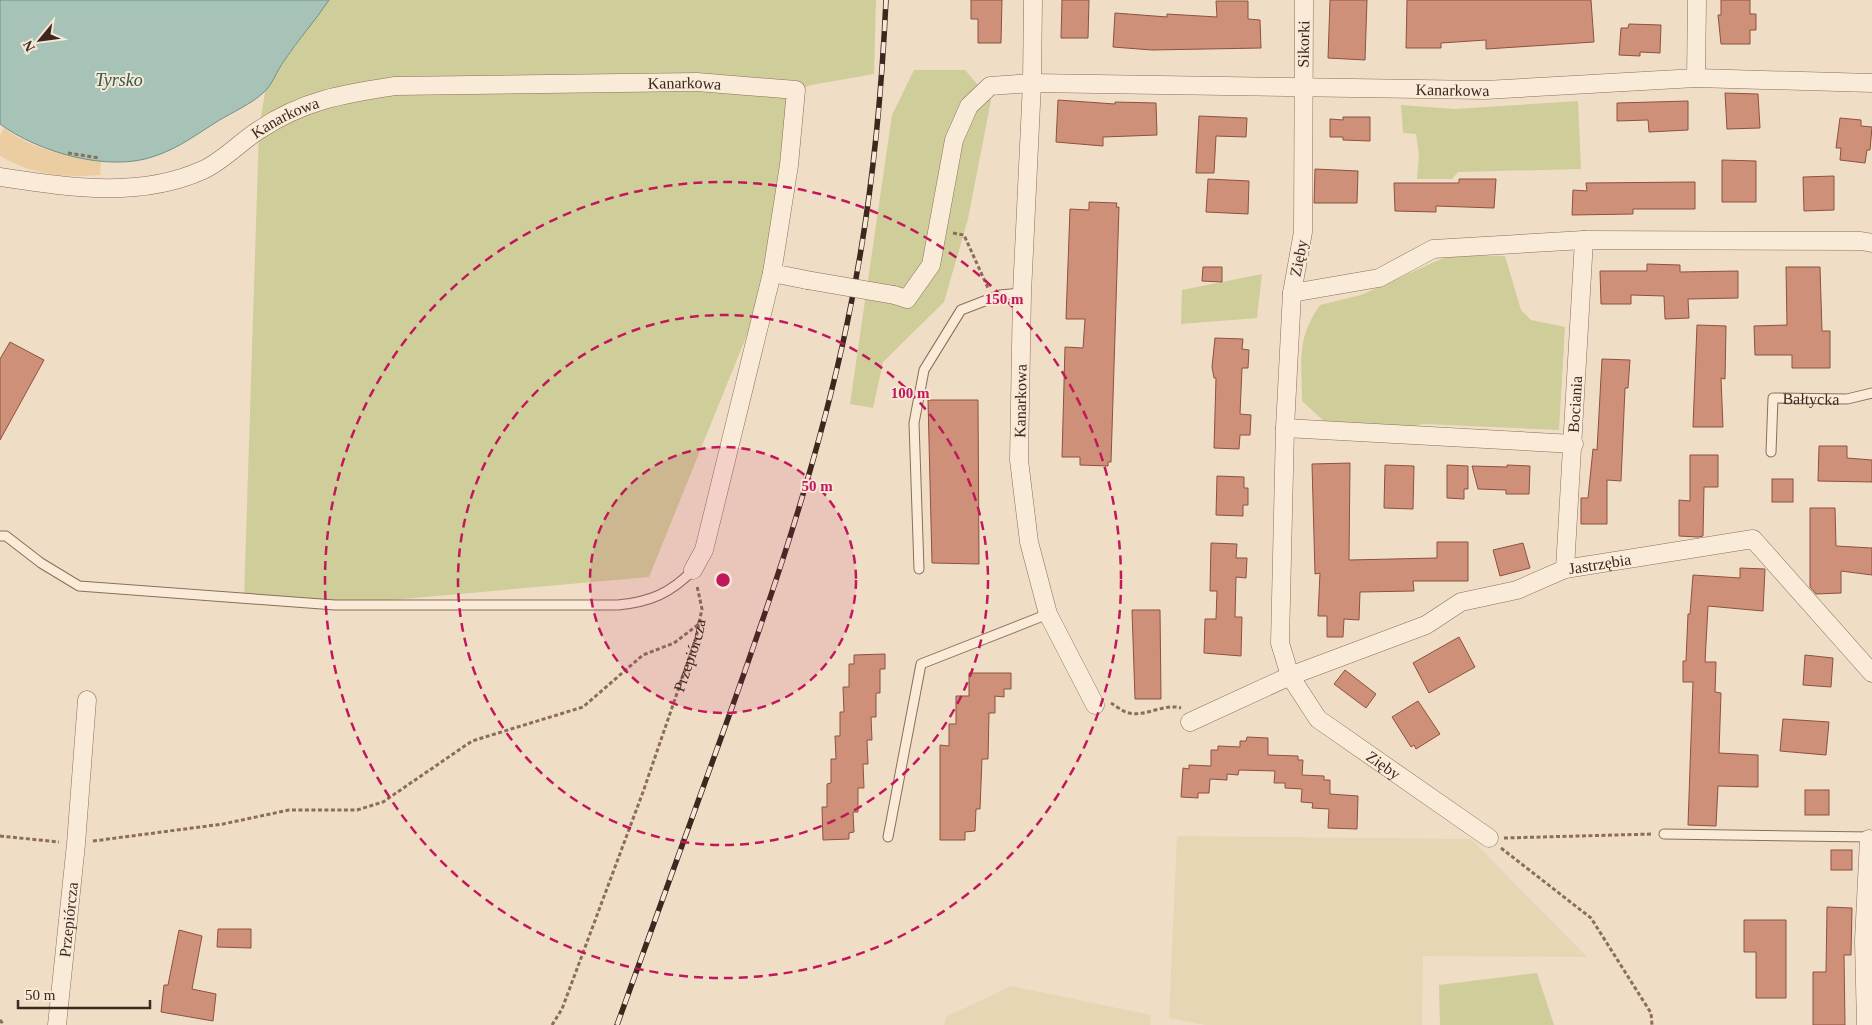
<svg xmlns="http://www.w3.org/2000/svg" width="1872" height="1025" font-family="'Times New Roman',serif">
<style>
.farmland{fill:#e6d6b3}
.green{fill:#cfcd99}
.sand{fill:#eccda2}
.water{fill:#a7c3b7;stroke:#6d9283}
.building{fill:#cf907a;stroke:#8c523f}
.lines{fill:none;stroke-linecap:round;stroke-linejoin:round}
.lane-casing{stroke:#8c6d5b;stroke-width:11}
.street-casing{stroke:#8c6d5b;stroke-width:19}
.path{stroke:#8c6d5b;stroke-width:3;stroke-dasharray:4 2.5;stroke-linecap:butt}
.lane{stroke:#faebd9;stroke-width:9}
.street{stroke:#faebd9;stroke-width:18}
.rail-casing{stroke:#3c281f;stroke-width:5.5}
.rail{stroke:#f7e8d6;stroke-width:4;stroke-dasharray:11;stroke-linecap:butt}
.street-bridge-casing{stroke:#8c6d5b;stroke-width:19;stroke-linecap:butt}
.street-bridge{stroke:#faebd9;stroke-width:18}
.ring{fill:none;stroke:#c2185b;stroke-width:2.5;stroke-dasharray:9 6}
.labels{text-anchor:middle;stroke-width:4;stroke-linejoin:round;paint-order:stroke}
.street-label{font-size:16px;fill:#3c281f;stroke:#f7e8d6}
.water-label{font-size:18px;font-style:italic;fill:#2e5c52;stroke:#f7e8d6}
.centre{fill:#c2185b;stroke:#f7e8d6;stroke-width:2.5}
.ring-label{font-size:15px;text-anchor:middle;font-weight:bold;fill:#c2185b;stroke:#f7e8d6;stroke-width:4;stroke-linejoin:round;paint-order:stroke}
</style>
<rect width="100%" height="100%" fill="#f0ddc6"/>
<!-- farmland -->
<g class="farmland">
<path d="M 1177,836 L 1471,839 L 1587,957 L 1423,956 L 1422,1025 L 1206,1025 L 1169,1018 Z"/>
<path d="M 1011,986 L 1151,1015 L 1150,1025 L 944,1025 L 946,1017 Z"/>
</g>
<!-- green -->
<g class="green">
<path d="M 329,0 L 876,0 L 874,74 L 811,85 L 796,91 L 772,273 L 649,577 L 335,605 L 244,599 L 259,130 L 265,92 L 272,78 Z"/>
<path d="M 914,70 L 965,70 L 991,100 L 968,219 L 944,302 L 883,362 L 873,408 L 850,404 L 892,115 Z"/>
<path d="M 1578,101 L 1581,169 L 1458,172 L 1452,179 L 1417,179 L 1419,155 L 1416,134 L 1403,133 L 1401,105 L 1455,109 Z"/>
<path d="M 1450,255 L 1505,256 L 1521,310 L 1531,320 L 1565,327 L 1559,430 L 1425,424 L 1394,429 L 1327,424 L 1302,401 C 1302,362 1296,339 1320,305 L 1361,295 Z"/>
<path d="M 1262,274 L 1257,318 L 1181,324 L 1182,290 Z"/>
<path d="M 1537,973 L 1554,1025 L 1440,1025 L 1439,985 Z"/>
</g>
<!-- sand -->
<path class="sand" d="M 4,128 C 31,149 68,157 101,161 L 100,175 C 61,178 34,175 0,156 L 0,135 Z"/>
<!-- water -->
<path class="water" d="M 0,0 L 329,0 C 315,21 298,40 284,61 C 277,70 272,86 263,93 C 251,104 233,112 218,121 C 197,134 179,148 155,156 C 109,173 38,152 0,124 Z"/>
<!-- building -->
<g class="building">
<path d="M 971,0 L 1002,0 L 1001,43 L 978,43 L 978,19 L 971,19 Z"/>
<path d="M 1062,0 L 1089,0 L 1088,38 L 1061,38 Z"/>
<path d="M 1330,0 L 1367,0 L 1365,60 L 1328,58 Z"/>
<path d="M 1407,0 L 1591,0 L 1594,42 L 1486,49 L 1486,40 L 1441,43 L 1441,48 L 1406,48 Z"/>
<path d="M 1721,0 L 1750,0 L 1750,14 L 1756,14 L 1756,30 L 1750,30 L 1750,44 L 1721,44 L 1718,15 L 1721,15 Z"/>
<path d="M 1216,1 L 1248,1 L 1248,19 L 1260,20 L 1261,48 L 1152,50 L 1113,47 L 1115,13 L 1167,17 L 1167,14 L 1217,17 Z"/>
<path d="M 1629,24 L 1661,25 L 1660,53 L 1640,52 L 1640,56 L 1619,55 L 1621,28 L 1628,28 Z"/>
<path d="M 1725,93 L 1758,94 L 1760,128 L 1727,129 Z"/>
<path d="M 1058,100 L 1115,104 L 1115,102 L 1156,103 L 1157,135 L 1103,137 L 1103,146 L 1056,142 Z"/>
<path d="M 1688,101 L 1688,130 L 1649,132 L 1648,120 L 1617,121 L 1617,103 Z"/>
<path d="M 1199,116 L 1247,118 L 1246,137 L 1216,136 L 1214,173 L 1196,173 Z"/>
<path d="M 1343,117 L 1370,117 L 1370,141 L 1343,140 L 1343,137 L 1330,137 L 1330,119 L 1343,120 Z"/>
<path d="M 1840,118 L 1861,120 L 1861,126 L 1872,127 L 1870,150 L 1867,150 L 1865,163 L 1840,160 L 1841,148 L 1836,148 Z"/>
<path d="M 1722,160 L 1756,161 L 1756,202 L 1722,202 Z"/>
<path d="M 1315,169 L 1358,171 L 1357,203 L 1314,203 Z"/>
<path d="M 1834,176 L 1834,210 L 1804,211 L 1803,177 Z"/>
<path d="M 1208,179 L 1249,181 L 1248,214 L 1206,212 Z"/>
<path d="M 1459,179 L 1496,179 L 1494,208 L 1436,206 L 1436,212 L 1395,211 L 1394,183 L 1459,183 Z"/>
<path d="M 1695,182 L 1695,209 L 1633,209 L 1633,214 L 1572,215 L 1573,190 L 1587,191 L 1586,183 Z"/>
<path d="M 1089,202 L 1117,203 L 1116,207 L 1119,207 L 1111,462 L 1108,462 L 1108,466 L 1080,465 L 1080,457 L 1062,457 L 1065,347 L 1083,348 L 1085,319 L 1066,319 L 1070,209 L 1089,210 Z"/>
<path d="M 1647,264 L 1680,265 L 1680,272 L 1738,271 L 1738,298 L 1688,299 L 1689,318 L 1665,319 L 1664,296 L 1631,295 L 1631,304 L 1601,304 L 1600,271 L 1647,271 Z"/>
<path d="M 1203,267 L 1222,267 L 1222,282 L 1202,281 Z"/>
<path d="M 1786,267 L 1820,267 L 1822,331 L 1830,331 L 1830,368 L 1792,368 L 1792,355 L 1755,355 L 1754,326 L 1787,325 Z"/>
<path d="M 1697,325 L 1726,326 L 1725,379 L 1721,378 L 1723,427 L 1693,427 Z"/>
<path d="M 1215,338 L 1243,339 L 1242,349 L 1249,350 L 1248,368 L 1242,368 L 1240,414 L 1251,415 L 1250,435 L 1240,435 L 1239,449 L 1214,448 L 1216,378 L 1214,378 L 1212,367 Z"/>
<path d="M 10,342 L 44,360 L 0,440 L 0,359 Z"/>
<path d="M 1602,359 L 1630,360 L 1628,388 L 1625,388 L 1621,481 L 1607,480 L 1607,524 L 1581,524 L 1581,498 L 1588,498 L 1593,449 L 1597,450 Z"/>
<path d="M 928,400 L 978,400 L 979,564 L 932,563 Z"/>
<path d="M 1819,446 L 1847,446 L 1847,458 L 1872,460 L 1872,482 L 1818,481 Z"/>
<path d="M 1690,455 L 1718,455 L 1718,487 L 1704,487 L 1703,536 L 1698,537 L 1679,536 L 1679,500 L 1690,501 Z"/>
<path d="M 1350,463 L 1349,560 L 1437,558 L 1437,542 L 1468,542 L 1468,581 L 1413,581 L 1414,591 L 1360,592 L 1359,620 L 1344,619 L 1343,637 L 1327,637 L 1327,616 L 1318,616 L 1320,573 L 1315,574 L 1312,464 Z"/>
<path d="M 1385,465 L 1414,466 L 1413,509 L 1384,508 Z"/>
<path d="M 1447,465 L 1468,466 L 1468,489 L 1464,489 L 1464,499 L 1447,498 Z"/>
<path d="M 1507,465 L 1530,466 L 1529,494 L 1506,494 L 1506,490 L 1478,489 L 1472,466 L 1507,467 Z"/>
<path d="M 1217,476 L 1244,477 L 1244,488 L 1248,488 L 1248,505 L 1243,505 L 1243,516 L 1216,515 Z"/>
<rect x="1772" y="479" width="21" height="23"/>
<path d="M 1810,508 L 1835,508 L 1836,546 L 1872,548 L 1872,575 L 1841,571 L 1841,593 L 1816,594 L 1810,587 Z"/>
<path d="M 1211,543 L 1237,544 L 1236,558 L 1247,558 L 1246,578 L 1236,577 L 1235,617 L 1242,617 L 1241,656 L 1204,653 L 1205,619 L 1216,619 L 1217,591 L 1210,591 Z"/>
<path d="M 1523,543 L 1530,568 L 1500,576 L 1493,550 Z"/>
<path d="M 1740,568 L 1765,569 L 1763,611 L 1708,606 L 1705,662 L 1716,662 L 1715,692 L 1721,693 L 1719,753 L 1758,755 L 1758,787 L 1718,786 L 1716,826 L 1688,825 L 1693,682 L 1683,682 L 1683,661 L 1686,661 L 1688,614 L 1690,614 L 1693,575 L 1740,578 Z"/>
<path d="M 1132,610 L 1160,610 L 1161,699 L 1135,699 Z"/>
<path d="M 1459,637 L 1475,667 L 1429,693 L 1413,663 Z"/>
<path d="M 885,654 L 885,669 L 880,669 L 880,693 L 876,693 L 876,717 L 871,717 L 872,740 L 867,740 L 868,764 L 863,764 L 864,788 L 858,788 L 858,812 L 853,812 L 854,832 L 849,833 L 849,839 L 823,840 L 822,807 L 827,807 L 827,784 L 831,783 L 831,759 L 836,759 L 835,736 L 840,736 L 840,712 L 844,712 L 843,687 L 849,687 L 849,664 L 854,664 L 854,655 Z"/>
<path d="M 1805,655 L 1833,658 L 1831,687 L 1803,685 Z"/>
<path d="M 1345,670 L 1376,694 L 1366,708 L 1334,684 Z"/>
<path d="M 969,673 L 1011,673 L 1011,689 L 1004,689 L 1004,697 L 995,696 L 995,713 L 989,713 L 988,759 L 982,759 L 980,809 L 976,809 L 975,831 L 965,832 L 965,840 L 940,840 L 940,745 L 949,746 L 949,724 L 956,724 L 956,696 L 969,696 Z"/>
<path d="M 1418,701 L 1440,734 L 1416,749 L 1414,745 L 1411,747 L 1392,717 Z"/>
<path d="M 1783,719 L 1829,722 L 1826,755 L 1780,751 Z"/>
<path d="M 1247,737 L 1268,738 L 1268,755 L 1298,756 L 1298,760 L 1303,760 L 1302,775 L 1324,776 L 1324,780 L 1330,780 L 1330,794 L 1358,796 L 1357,829 L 1328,828 L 1329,809 L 1312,808 L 1313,803 L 1301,802 L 1302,789 L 1285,788 L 1285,783 L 1274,783 L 1275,771 L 1239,770 L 1238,775 L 1227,774 L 1227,780 L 1210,779 L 1209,793 L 1198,793 L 1198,798 L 1181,797 L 1183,768 L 1189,769 L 1189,765 L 1211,766 L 1211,750 L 1218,750 L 1218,746 L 1240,747 L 1240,741 L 1246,741 Z"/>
<rect x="1805" y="790" width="24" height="25"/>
<rect x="1831" y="850" width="21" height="20"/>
<path d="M 1827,907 L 1852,908 L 1851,955 L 1844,955 L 1845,1025 L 1813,1025 L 1813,972 L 1826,972 Z"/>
<path d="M 1744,920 L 1786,920 L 1786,998 L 1756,998 L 1756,952 L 1744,952 Z"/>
<path d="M 218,929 L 251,929 L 251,948 L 217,947 Z"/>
<path d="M 179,930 L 202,936 L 192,989 L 216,994 L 213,1021 L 161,1012 L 164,985 L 168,985 Z"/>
</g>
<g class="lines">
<defs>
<g id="lane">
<path id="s2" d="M 1771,452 L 1773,398 L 1847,399 L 1872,393"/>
<path d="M 0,536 L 6,536 L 41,563 L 79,586 L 335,605 L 618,605 C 650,602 671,593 693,570"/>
<path d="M 919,569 L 914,423 L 924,370 L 961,310 L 1000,295 L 1022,293"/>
<path d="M 1664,834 L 1871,837"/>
<path d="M 888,837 L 921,664 L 1048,614"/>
</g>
<g id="street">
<path d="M 1033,0 L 1032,83 L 1022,293 L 1019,460 L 1029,542 L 1048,614 L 1095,705"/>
<path id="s3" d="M 1304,0 L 1303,232 L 1292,293 L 1285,428 L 1280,643 L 1290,676 L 1318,719 L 1489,838"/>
<path d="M 1696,78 L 1697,0"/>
<path id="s4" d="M 0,177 C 67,187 139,199 203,170 C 223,161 240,142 259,130 C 304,100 343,94 395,86 L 697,82 L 796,90 L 789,165 L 772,273 L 807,280"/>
<path d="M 1292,293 L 1379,278 L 1433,249 L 1584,240 L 1861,241 L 1872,243"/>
<path id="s5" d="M 894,295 L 907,299 L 931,265 L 954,140 L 969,106 L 990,86 L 1032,83 L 1485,90 L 1696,78 L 1872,83"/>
<path d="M 1285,428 L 1574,444"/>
<path id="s6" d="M 1565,569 L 1584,240"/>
<path d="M 693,570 L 704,550 L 772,273"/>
<path id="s7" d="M 1190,722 L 1290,676 L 1426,625 L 1461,602 L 1517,590 L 1565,569 L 1753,539 L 1872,673"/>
<path id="s8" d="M 57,1025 L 76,844 L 87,700"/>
<path d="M 1866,1025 L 1864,941 L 1869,839"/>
</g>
</defs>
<!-- lane casing -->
<use href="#lane" class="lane-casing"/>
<!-- street casing -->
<use href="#street" class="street-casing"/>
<!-- path -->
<g class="path">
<path d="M 68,153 L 99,158"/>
<path d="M 953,233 L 964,235 L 988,288"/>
<path d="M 1111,703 C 1116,706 1123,712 1129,713 C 1146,717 1164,703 1181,708"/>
<path d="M 0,836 L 59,842"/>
<path d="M 1504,838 L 1653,834"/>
<path d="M 93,841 L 223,824 L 289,810 L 357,810 L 383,802 L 472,741 L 583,707 L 643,655 L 674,643 L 699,624"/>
<path d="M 1501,848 L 1591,918 L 1651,1013 L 1652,1025"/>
<path d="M 0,1020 L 4,1025"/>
<path id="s1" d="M 552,1025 L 562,1009 L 643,792 L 696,638 L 702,609 L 697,586"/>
</g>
<!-- lane -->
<use href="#lane" class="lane"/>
<!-- street -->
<use href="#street" class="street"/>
<defs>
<path id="rail" d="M 617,1025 C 652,929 686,834 721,738 C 770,602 817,466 847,324 C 870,217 881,109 886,0"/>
</defs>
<!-- rail casing -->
<use href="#rail" class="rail-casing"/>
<!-- rail -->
<use href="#rail" class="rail"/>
<defs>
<path id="street-bridge" d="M 807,280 L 894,295"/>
</defs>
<!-- street-bridge casing -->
<use href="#street-bridge" class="street-bridge-casing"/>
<!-- street-bridge -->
<use href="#street-bridge" class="street-bridge"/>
</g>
<!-- distance rings -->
<circle cx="723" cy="580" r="133" fill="#c2185b" fill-opacity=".12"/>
<g class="ring">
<circle cx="723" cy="580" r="133"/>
<circle cx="723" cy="580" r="265"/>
<circle cx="723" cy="580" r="398"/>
</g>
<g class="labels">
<!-- street labels -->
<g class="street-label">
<text transform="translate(1303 44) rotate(-89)" y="6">Sikorki</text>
<text dy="6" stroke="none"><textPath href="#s4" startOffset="709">Kanarkowa</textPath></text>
<text dy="6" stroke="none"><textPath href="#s5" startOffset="711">Kanarkowa</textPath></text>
<text dy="6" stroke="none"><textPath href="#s4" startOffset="304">Kanarkowa</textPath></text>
<text transform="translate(1298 258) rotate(-79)" y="6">Zięby</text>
<text dy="6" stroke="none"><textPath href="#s2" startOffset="92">Bałtycka</textPath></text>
<text transform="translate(1020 401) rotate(-89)" y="6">Kanarkowa</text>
<text dy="6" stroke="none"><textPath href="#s6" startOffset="165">Bociania</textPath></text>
<text dy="6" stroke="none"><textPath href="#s7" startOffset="442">Jastrzębia</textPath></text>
<text dy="6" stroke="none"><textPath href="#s1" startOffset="395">Przepiórcza</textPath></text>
<text dy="6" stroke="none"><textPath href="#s3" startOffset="810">Zięby</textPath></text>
<text dy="6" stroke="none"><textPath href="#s8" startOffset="106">Przepiórcza</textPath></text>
</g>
<!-- water labels -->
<g class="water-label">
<text x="119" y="86">Tyrsko</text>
</g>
</g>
<circle cx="723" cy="580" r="8" class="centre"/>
<g class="ring-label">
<text x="1004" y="304">150 m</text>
<text x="910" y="398">100 m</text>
<text x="817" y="491">50 m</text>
</g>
<!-- north arrow -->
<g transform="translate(40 40) rotate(241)" stroke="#f7e8d6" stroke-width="4" paint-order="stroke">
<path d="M0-4L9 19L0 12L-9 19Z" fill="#3c281f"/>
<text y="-8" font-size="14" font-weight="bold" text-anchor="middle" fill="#3c281f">N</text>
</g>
<!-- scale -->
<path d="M18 1000v8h132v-8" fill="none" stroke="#3c281f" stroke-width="2.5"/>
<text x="25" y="1000" font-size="15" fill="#3c281f" stroke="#f7e8d6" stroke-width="4" paint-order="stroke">50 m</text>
</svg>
